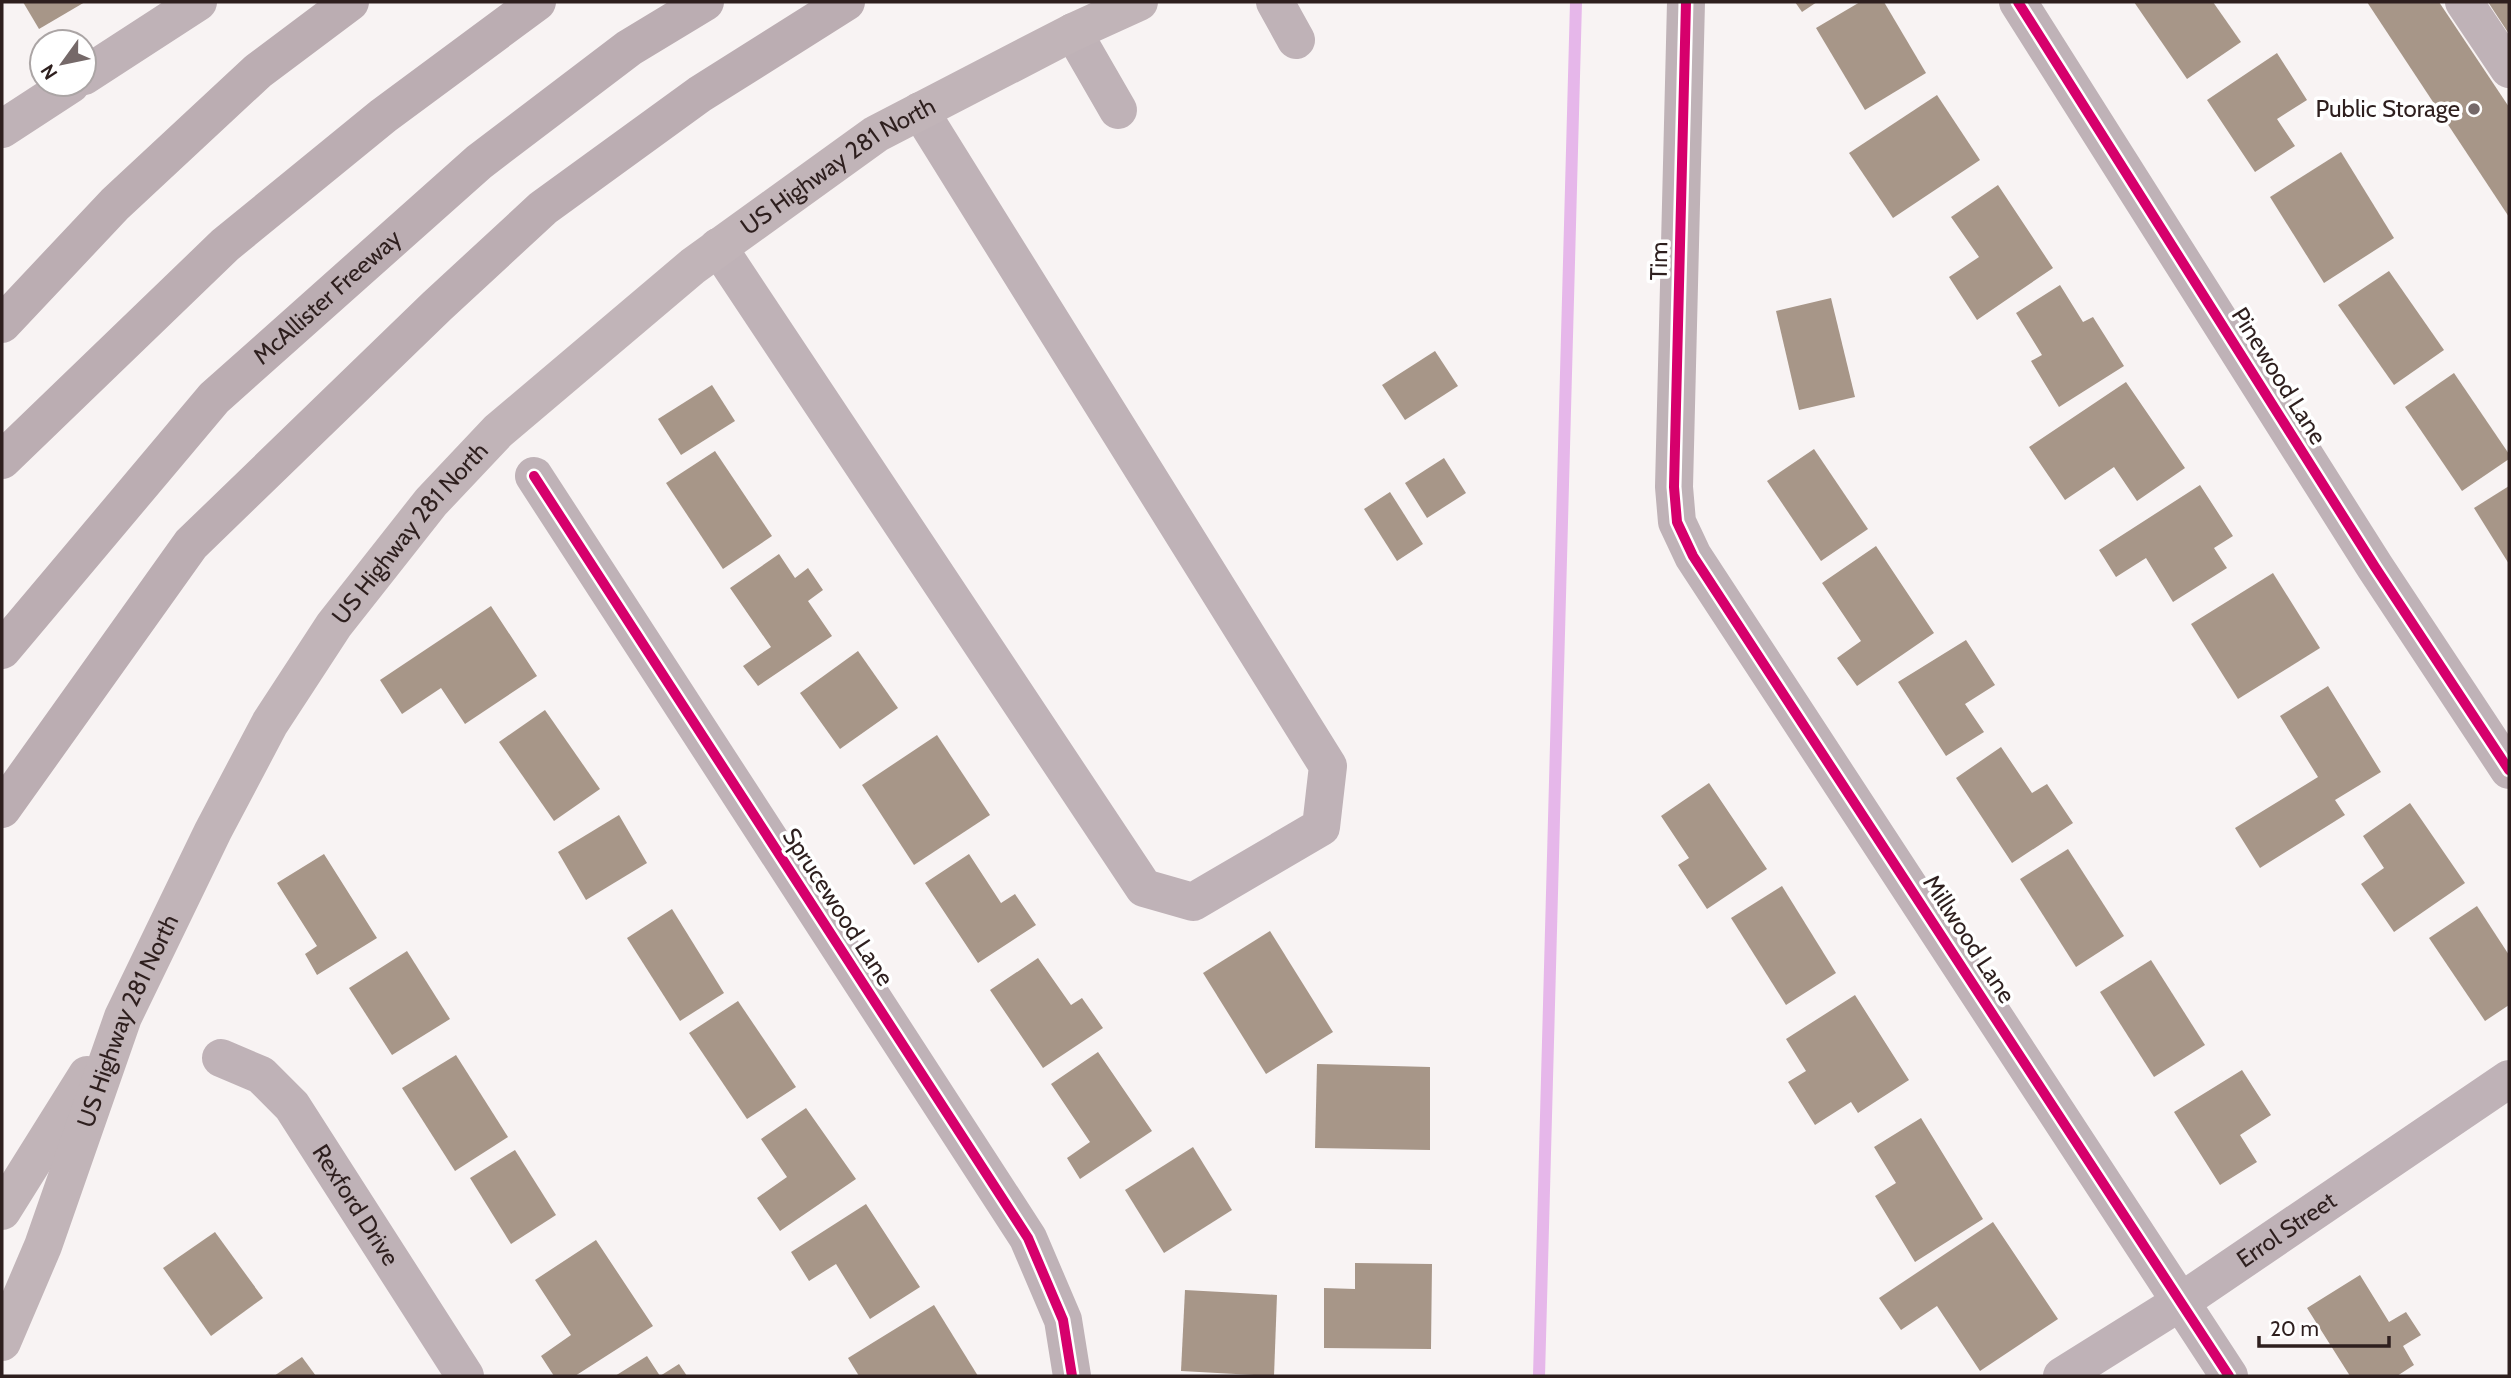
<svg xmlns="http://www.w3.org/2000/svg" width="2511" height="1378" font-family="Cabin,sans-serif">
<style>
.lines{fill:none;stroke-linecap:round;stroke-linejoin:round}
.stream{stroke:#e6b7ea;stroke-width:12}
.building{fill:#a79688}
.minor{stroke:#bfb2b7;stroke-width:38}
.major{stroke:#c1b4b8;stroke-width:38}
.highway{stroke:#bbadb2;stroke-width:38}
.cycleway-casing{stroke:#fff;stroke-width:15}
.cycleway{stroke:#d6006c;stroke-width:10}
.poi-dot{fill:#756969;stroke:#fff;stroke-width:2.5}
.labels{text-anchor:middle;stroke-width:7;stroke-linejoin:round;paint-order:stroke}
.poi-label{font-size:24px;fill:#2e1f1e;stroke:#fff;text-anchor:end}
.street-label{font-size:24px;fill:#2e1f1e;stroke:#fff}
</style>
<rect width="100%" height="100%" fill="#f8f3f3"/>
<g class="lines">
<!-- stream -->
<path class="stream" d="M 1539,1376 L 1576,2"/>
</g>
<!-- building -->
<g class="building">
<path d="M 23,2 L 85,2 L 39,29 Z"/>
<path d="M 1795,2 L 1817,2 L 1802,12 Z"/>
<path d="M 1860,2 L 1884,2 L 1926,73 L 1865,110 L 1816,28 Z"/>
<path d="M 2134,2 L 2213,2 L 2241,42 L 2187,79 Z"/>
<path d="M 2367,2 L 2439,2 L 2509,107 L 2509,217 Z"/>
<path d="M 2488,2 L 2509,2 L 2509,34 Z"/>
<path d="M 2277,53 L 2307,100 L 2277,119 L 2295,146 L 2255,172 L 2207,100 Z"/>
<path d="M 1937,95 L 1980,160 L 1893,218 L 1849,153 Z"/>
<path d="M 2341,152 L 2394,238 L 2324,283 L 2270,197 Z"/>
<path d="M 1998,185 L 2053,268 L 1977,320 L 1949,277 L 1979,257 L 1951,217 Z"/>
<path d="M 2389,271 L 2444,350 L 2394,385 L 2338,305 Z"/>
<path d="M 2060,285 L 2083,322 L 2093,317 L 2124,366 L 2059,407 L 2031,361 L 2042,355 L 2016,313 Z"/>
<path d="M 1831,298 L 1855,397 L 1799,410 L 1776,311 Z"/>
<path d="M 1435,351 L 1458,386 L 1405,420 L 1382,385 Z"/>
<path d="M 2454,373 L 2509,454 L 2509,459 L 2462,491 L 2405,407 Z"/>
<path d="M 2126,382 L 2185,468 L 2137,501 L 2114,467 L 2065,500 L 2029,447 Z"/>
<path d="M 712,385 L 735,421 L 681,455 L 658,419 Z"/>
<path d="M 1814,449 L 1868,529 L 1821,561 L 1767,481 Z"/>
<path d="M 715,451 L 772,536 L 723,569 L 666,483 Z"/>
<path d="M 1444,458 L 1466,493 L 1427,518 L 1405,483 Z"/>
<path d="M 2200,485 L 2233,536 L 2214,548 L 2227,568 L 2173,602 L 2146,558 L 2116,577 L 2099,550 Z"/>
<path d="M 2509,486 L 2509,564 L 2474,508 Z"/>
<path d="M 1390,492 L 1423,544 L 1397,561 L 1364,509 Z"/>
<path d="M 1876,546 L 1934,633 L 1857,686 L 1837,658 L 1861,641 L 1822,583 Z"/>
<path d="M 779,554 L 795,578 L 808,568 L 823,590 L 808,601 L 832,636 L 758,686 L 743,666 L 771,647 L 730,588 Z"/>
<path d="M 2273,573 L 2320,648 L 2238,699 L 2191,624 Z"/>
<path d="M 491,606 L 537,676 L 465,724 L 441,688 L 402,714 L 380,680 Z"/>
<path d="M 1966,640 L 1995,685 L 1965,704 L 1984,732 L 1946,756 L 1898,682 Z"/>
<path d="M 858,651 L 898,708 L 840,749 L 800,693 Z"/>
<path d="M 2328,686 L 2381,772 L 2335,800 L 2345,815 L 2260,868 L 2235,828 L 2318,777 L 2280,716 Z"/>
<path d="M 545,710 L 600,789 L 554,821 L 499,742 Z"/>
<path d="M 937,735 L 990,815 L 914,865 L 862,785 Z"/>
<path d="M 2001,747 L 2032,793 L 2047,784 L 2073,823 L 2012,863 L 1956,778 Z"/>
<path d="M 1709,783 L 1767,869 L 1707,909 L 1678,865 L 1689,858 L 1661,816 Z"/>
<path d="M 2410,803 L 2465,883 L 2394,932 L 2361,884 L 2384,868 L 2363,836 Z"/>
<path d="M 619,815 L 647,863 L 586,900 L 558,852 Z"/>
<path d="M 2068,849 L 2124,936 L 2076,967 L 2020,879 Z"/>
<path d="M 324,854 L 377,938 L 317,975 L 305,954 L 317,946 L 277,883 Z"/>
<path d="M 969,854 L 1001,903 L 1015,894 L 1036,925 L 978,963 L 925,883 Z"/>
<path d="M 1782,886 L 1836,973 L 1786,1005 L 1731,918 Z"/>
<path d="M 2477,906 L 2509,955 L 2509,1005 L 2485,1021 L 2429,938 Z"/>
<path d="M 672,909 L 724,993 L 680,1021 L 627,938 Z"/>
<path d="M 1270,931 L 1333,1032 L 1266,1074 L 1203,973 Z"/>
<path d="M 407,951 L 450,1019 L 392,1055 L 349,988 Z"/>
<path d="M 1038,958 L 1071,1005 L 1082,998 L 1103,1028 L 1043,1068 L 990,990 Z"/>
<path d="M 2151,960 L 2205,1045 L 2154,1077 L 2100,992 Z"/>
<path d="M 1855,995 L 1909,1080 L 1858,1113 L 1851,1102 L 1815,1125 L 1788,1082 L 1806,1071 L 1786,1039 Z"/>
<path d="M 738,1001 L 796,1087 L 747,1119 L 689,1033 Z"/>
<path d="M 1098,1052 L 1152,1131 L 1080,1179 L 1067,1158 L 1090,1142 L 1051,1084 Z"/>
<path d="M 456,1055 L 508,1137 L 455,1171 L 402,1088 Z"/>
<path d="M 1317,1064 L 1430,1067 L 1430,1150 L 1315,1148 Z"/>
<path d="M 2242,1070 L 2271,1115 L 2240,1135 L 2257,1162 L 2220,1185 L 2174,1112 Z"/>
<path d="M 806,1108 L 856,1179 L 780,1231 L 757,1198 L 787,1177 L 761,1139 Z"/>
<path d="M 1921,1118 L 1983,1219 L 1915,1262 L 1875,1196 L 1896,1183 L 1874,1147 Z"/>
<path d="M 1193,1147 L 1232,1210 L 1164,1253 L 1125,1190 Z"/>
<path d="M 515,1150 L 556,1215 L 511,1244 L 470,1178 Z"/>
<path d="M 866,1204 L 920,1287 L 870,1319 L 836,1264 L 809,1281 L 791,1252 Z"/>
<path d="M 1993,1222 L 2058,1319 L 1980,1371 L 1937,1306 L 1901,1330 L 1879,1298 Z"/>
<path d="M 215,1232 L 263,1298 L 211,1336 L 163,1268 Z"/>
<path d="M 596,1240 L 653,1326 L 575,1376 L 554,1376 L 541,1356 L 571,1335 L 535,1280 Z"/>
<path d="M 1355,1263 L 1432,1264 L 1431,1349 L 1324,1348 L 1324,1288 L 1355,1289 Z"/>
<path d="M 2360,1275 L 2389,1322 L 2406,1312 L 2421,1335 L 2403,1346 L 2414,1365 L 2397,1376 L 2350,1376 L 2307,1308 Z"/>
<path d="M 1185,1290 L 1277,1295 L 1274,1376 L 1181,1371 Z"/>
<path d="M 934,1305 L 978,1376 L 859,1376 L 848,1358 Z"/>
<path d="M 647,1356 L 660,1376 L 679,1364 L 687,1376 L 615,1376 Z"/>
<path d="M 302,1357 L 316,1376 L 274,1376 Z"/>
</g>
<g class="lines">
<!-- minor -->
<g class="minor">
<path d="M 1275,2 L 1296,40"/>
<path d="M 1686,2 L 1674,487 L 1677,522 L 1693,556 L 2229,1376"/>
<path d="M 2018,2 L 2375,567 L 2509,770"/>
<path d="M 2464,2 L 2509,69"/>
<path d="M 1073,32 L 1118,110"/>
<path d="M 84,76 L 198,2"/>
<path d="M 2,129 L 71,84"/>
<path d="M 718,247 L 1144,888 L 1193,902 L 1321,827 L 1328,766 L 920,111"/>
<path d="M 534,476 L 1028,1238 L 1063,1320 L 1072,1376"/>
<path id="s1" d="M 221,1058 L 261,1075 L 292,1106 L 465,1376"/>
<path id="s2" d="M 2062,1376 L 2182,1301 L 2509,1079"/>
</g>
<!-- major -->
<g class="major">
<path d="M 2,1211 L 87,1075"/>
<path id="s3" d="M 2,1342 L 43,1246 L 123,1017 L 213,831 L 270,723 L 334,625 L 431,502 L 498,431 L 693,266 L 876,134 L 1073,32 L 1139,2"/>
</g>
<!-- highway -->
<g class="highway">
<path d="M 2,324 L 115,204 L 258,71 L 350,2"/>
<path d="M 2,460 L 225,245 L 383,116 L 537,2"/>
<path id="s4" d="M 2,650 L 214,398 L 479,162 L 629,48 L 705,2"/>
<path d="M 2,809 L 191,544 L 437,306 L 543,208 L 700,94 L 846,2"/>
</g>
<defs>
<g id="cycleway">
<path d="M 1686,2 L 1674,487 L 1677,522 L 1693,556 L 2229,1376"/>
<path d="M 2018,2 L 2375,567 L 2509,770"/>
<path d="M 534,476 L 1028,1238 L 1063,1320 L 1072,1376"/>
</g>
</defs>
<!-- cycleway casing -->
<use href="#cycleway" class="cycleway-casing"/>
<!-- cycleway -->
<use href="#cycleway" class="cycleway"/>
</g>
<!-- markers -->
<circle class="poi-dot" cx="2474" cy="109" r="7"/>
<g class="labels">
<!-- poi labels -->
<g class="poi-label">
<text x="2460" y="117">Public Storage</text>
</g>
<!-- street labels -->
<g class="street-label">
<text dy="8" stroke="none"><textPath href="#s3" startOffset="1479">US Highway 281 North</textPath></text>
<text transform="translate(1659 261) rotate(-89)" y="8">Tim</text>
<text dy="8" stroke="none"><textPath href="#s4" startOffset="481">McAllister Freeway</textPath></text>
<text transform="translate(2279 376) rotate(58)" y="8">Pinewood Lane</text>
<text dy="8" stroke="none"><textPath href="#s3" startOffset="912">US Highway 281 North</textPath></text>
<text transform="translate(838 907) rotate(57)" y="8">Sprucewood Lane</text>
<text transform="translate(1969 939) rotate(57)" y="8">Millwood Lane</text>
<text dy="8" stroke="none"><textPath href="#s3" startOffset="345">US Highway 281 North</textPath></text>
<text dy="8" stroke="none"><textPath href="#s1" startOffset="205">Rexford Drive</textPath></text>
<text dy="8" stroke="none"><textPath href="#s2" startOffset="268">Errol Street</textPath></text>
</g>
</g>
<!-- border -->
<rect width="2511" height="1378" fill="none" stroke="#2e1f1e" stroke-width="7"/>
<!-- north arrow -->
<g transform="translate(63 63) rotate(237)"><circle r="33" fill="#ffffff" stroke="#aba5a5" stroke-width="2"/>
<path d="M0-5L12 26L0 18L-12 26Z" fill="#756969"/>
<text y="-10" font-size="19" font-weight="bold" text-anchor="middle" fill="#2e1f1e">N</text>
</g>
<!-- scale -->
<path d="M2259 1336v10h130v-10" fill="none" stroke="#2e1f1e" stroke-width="3.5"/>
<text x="2270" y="1336" font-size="21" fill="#2e1f1e" stroke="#ffffff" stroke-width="5" paint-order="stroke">20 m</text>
</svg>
